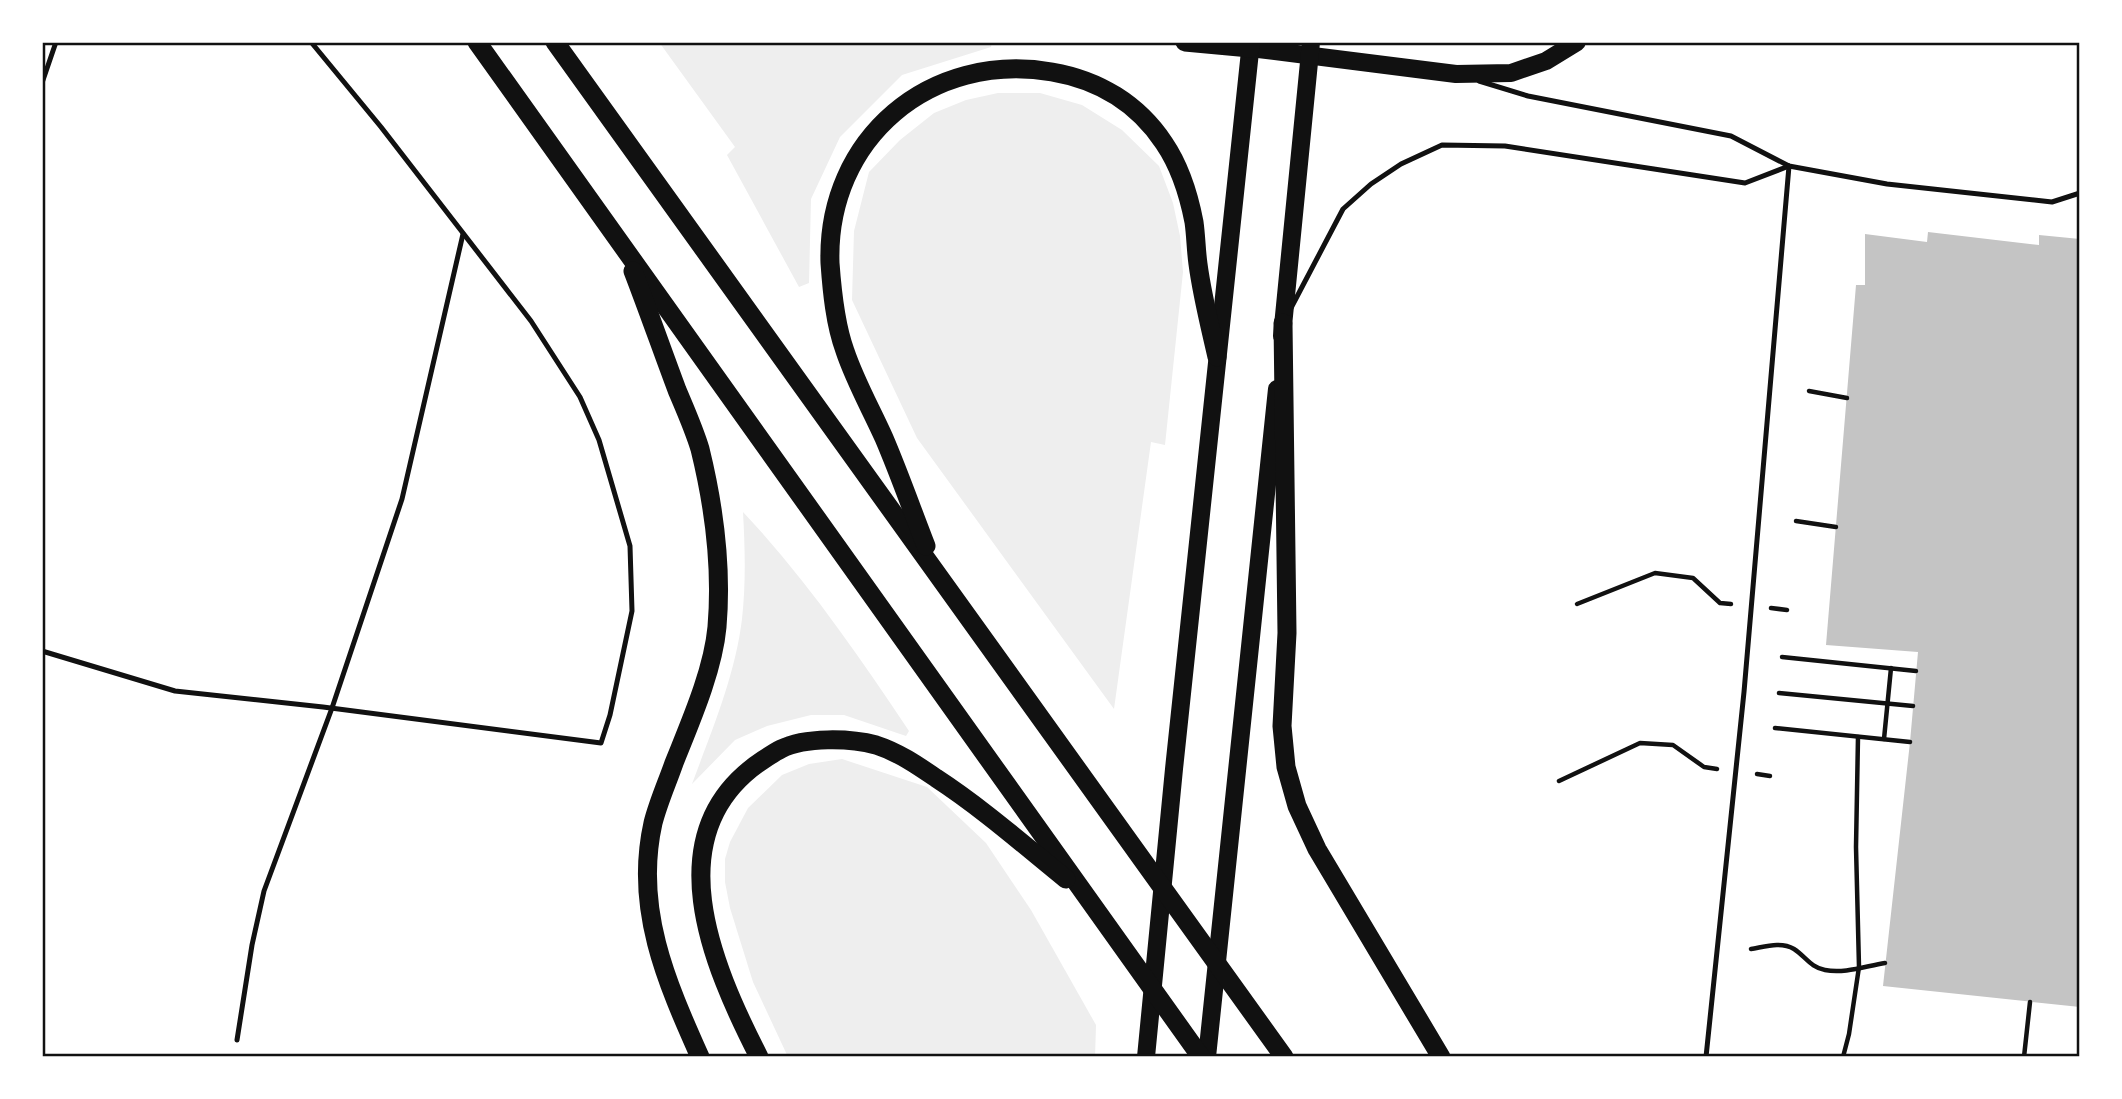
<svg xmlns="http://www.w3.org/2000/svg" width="2122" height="1099" font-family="'DM Sans',sans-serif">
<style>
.green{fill:#eee}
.building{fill:#c4c4c4}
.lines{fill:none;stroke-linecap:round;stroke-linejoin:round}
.path{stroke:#111;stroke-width:4.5}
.service{stroke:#111;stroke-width:5}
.primary{stroke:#111;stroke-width:18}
.trunk{stroke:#111;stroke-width:19}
.neatline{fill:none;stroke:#111;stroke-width:2.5}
</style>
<rect width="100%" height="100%" fill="#fff"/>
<!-- green -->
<g class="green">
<path d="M 659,42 L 992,42 L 991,47 L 902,75 L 840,137 L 811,199 L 809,283 L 799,287 L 727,155 L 735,147 Z"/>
<path d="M 998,93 L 1040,93 L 1082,105 L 1122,130 L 1159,166 L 1173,203 L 1180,236 L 1183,272 L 1165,445 L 1151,442 L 1114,709 L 917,438 L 852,300 L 854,231 L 869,172 L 900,140 L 934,113 L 966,100 Z"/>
<path d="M 743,512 C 806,579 858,655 909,731 L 906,736 L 844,715 L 811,715 L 767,726 L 735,740 L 692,784 C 712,730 735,676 742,619 C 746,583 745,548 743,512 Z"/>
<path d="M 842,759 L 927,787 L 986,843 L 1031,910 L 1096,1025 L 1095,1057 L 788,1057 L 753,982 L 730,908 L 725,882 L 725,859 L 730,842 L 748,808 L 782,775 L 809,764 Z"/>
</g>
<!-- building -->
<path class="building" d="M 1928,232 L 2039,245 L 2039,235 L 2080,239 L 2080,1007 L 1883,986 L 1910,742 L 1918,652 L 1826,645 L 1856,285 L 1865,285 L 1865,234 L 1927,242 Z"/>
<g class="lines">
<!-- path -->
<g class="path">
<path d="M 1809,391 L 1847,398"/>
<path d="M 1796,521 L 1836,527"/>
<path d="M 1577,604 L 1655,573 L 1693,578 L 1720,603 L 1731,604"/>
<path d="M 1771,608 L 1787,610"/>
<path d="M 1782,657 L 1916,671"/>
<path d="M 1779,693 L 1913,706"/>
<path d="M 1775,728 L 1910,742"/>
<path d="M 1884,739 L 1891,668"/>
<path d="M 1757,774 L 1770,776"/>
<path d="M 1559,781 L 1640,743 L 1673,745 L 1704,767 L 1717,769"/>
<path d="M 1751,949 C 1764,947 1781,941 1794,949 C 1805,956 1811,968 1825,970 C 1844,974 1866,966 1885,963"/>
<path d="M 1843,1057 L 1849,1034 L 1859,967 L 1856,847 L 1858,737"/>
<path d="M 2024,1057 L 2030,1002"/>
</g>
<!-- service -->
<g class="service">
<path d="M 1479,81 L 1528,96 L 1731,136 L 1789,166 L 1887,184 L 2052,202 L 2080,193"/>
<path d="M 42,83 L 56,42"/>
<path d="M 1291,308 L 1343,209 L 1371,184 L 1401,164 L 1442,145 L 1505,146 L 1745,183 L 1789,166"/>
<path d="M 42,651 L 175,691 L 323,707 L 601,743 L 610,715 L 632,611 L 630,546 L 599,440 L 580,397 L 531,321 L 381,127 L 311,42"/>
<path d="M 237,1040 L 252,945 L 264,891 L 332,708 L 402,499 L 463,234"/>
<path d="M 1706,1057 L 1744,692 L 1789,166"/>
</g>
<!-- primary -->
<g class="primary">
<path d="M 1250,48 L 1456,74 L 1511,73 L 1546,61 L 1577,42"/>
<path d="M 1282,336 L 1311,42"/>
<path d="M 1146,1057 L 1174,769 L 1251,42"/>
<path d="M 1207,1057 L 1277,389"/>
</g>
<!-- trunk -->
<g class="trunk">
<path d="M 477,42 L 1201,1057"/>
<path d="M 555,42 L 1284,1057"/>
<path d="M 1185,42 L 1250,48"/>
<path d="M 633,271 C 648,310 662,350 677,390 C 685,409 694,429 700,449 C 714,506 722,568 717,627 C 713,671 690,723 674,763 C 667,783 658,803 653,823 C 634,908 666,981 700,1057"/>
<path d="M 1283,323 L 1287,633 L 1282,726 L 1286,767 L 1297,806 L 1317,849 L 1441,1057"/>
<path d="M 926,546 C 912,510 899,473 884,438 C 871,409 855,381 845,351 C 835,324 832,291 830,263 C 826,138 931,51 1052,72 C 1099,80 1138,104 1164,143 C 1179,165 1189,196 1194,222 C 1196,236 1196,250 1198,264 C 1202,295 1210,326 1217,357"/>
<path d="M 759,1057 C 712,965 654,832 763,760 C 769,756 775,752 781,749 C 805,737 850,738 876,745 C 898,752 917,765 936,778 C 982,808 1024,845 1066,879"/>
</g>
</g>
<!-- border -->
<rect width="2122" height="1099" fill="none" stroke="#ffffff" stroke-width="88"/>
<rect x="44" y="44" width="2034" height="1011" class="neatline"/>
</svg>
